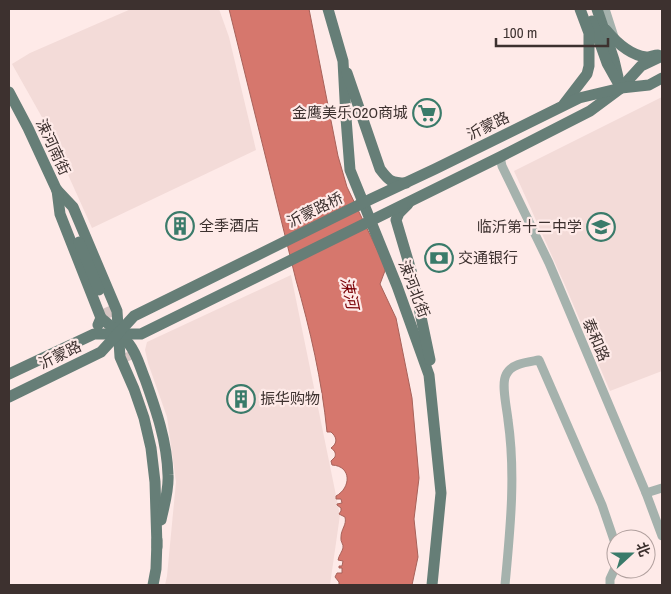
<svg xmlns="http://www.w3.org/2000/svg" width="671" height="594" font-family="'Archivo Narrow','Noto Sans SC',sans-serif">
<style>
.built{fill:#f3dbd8}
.water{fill:#d6776d;stroke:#a8625a}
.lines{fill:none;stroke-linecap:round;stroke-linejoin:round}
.major-tunnel{stroke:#d7c5c3;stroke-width:11;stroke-dasharray:11 5.5;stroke-linecap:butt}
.minor{stroke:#a5b2ad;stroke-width:9}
.major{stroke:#667e77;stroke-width:11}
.labels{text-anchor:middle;stroke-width:4.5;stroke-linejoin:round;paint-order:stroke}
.poi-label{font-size:15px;fill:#3d312f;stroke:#feeae8;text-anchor:start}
.street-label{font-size:15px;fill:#3d312f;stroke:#feeae8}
.water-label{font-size:16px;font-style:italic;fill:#7a0006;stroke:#feeae8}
</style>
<rect width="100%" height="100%" fill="#feeae8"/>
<!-- built -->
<g class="built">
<path d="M 131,9 L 219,9 L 229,37 L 256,150 L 92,228 L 43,119 L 12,64 L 30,53 Z"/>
<path d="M 662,97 L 662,371 L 610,391 L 564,283 L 514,171 Z"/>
<path d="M 291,275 L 340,515 L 330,585 L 165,585 L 167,576 L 176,482 L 167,417 L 148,363 L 145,350 L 147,342 Z"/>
</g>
<!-- water -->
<path class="water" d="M 229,9 L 309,9 L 338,156 L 347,187 L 386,268 L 380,284 L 396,318 L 412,398 L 419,478 L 414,519 L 418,557 L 412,585 L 339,585 L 339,582 L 335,577 L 337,573 L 342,573 L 342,568 L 339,568 L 339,566 L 342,566 L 343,561 L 338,560 C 339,555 342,552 343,548 C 344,544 340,542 341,537 C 341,529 347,525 345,517 L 339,514 L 341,511 L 341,508 L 337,505 L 337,504 L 342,503 L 341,499 L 336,499 L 336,496 C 351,488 352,466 332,465 L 331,461 L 335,457 C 336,453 335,451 331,448 C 338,443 337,437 331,432 L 327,432 C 322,381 310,329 296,280 Z"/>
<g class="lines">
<!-- major-tunnel -->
<path class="major-tunnel" d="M 107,307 L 131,360"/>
<!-- minor -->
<g class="minor">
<path d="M 605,9 L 614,37"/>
<path d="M 500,157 L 502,166 L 549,263 L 646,493 L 662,536"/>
<path d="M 646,493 L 662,488"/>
<path d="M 505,585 C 510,531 516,475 508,420 C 507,409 501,384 506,375 C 511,363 529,362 539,360 L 602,505 L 616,546"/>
<path d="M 610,585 L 610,579 L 616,566"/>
</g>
<!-- major -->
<g class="major">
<path d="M 328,9 L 343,61 L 346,118 L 350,170 L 397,286 L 429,375 L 441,493 L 432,585"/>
<path d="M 597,9 L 614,60 L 618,77"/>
<path d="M 592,21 L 607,63 L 621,88"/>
<path d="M 606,30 C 616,42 629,55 646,57 C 650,57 654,55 658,55"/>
<path d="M 347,73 L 380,169 C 389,181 391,183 406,183"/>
<path d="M 9,92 L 28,128 L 59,195"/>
<path d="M 564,104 L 587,74 L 589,66 L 589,33 L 580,9"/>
<path d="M 57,190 L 73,207 L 117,311 L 120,357 L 134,389 L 144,418 L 151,448 L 155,482 L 157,547"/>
<path d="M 57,190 L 60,214 L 101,318 L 98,325"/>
<path d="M 408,204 L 399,213 L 396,220 L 412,274 L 430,360"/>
<path d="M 79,242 L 99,290"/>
<path d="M 101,318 C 111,326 121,334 129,344 C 137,354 140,367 145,379 C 156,410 167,441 168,475 C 169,490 164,506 161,520"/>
<path d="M 9,374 L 94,334 L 141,334 L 500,157 L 590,111 L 621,88 L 641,66 L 662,56"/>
<path d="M 9,397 L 101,352 L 134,316 L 371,199 L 435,169 L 579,98 L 621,88 L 649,85 L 662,78"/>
<path d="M 153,585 L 156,569 L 157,540"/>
</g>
</g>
<!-- icons -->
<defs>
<symbol id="supermarket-ring" viewBox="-11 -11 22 22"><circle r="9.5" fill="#feeae8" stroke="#3a7b6a" stroke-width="1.5"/><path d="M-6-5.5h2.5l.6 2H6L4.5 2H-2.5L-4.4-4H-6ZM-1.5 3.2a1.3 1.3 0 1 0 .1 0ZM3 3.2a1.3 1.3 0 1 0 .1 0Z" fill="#3a7b6a"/></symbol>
<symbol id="building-ring" viewBox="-11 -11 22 22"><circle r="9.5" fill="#feeae8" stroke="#3a7b6a" stroke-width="1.5"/><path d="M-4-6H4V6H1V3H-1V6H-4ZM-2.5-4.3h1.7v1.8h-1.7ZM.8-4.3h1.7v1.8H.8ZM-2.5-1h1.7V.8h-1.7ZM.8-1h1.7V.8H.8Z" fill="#3a7b6a"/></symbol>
<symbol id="school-ring" viewBox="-11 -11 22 22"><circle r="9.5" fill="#feeae8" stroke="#3a7b6a" stroke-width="1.5"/><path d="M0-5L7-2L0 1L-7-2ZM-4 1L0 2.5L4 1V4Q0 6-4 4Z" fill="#3a7b6a"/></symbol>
<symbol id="bank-ring" viewBox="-11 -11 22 22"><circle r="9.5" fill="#feeae8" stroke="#3a7b6a" stroke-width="1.5"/><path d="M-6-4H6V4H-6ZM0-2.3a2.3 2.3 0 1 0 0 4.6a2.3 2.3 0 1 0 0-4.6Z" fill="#3a7b6a"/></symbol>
</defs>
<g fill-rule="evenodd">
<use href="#supermarket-ring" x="411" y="97" width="32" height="32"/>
<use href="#building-ring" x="164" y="210" width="32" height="32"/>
<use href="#school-ring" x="585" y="211" width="32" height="32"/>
<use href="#bank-ring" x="423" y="242" width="32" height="32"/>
<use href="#building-ring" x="225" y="383" width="32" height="32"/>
</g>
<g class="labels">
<!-- poi labels -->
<g class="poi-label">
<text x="408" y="118" text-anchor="end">金鹰美乐O2O商城</text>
<text x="199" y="231">全季酒店</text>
<text x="582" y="232" text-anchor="end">临沂第十二中学</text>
<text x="458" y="263">交通银行</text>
<text x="260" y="404">振华购物</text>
</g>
<!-- street labels -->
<g class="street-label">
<text transform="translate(488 126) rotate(-26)" y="5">沂蒙路</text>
<text transform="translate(53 147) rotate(65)" y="5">涑河南街</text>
<text transform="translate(315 210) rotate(-26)" y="5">沂蒙路桥</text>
<text transform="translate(414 289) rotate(69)" y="5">涑河北街</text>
<text transform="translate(596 340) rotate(67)" y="5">泰和路</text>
<text transform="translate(60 355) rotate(-26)" y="5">沂蒙路</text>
</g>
<!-- water labels -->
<g class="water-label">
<text transform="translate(350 293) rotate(78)" y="6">涑河</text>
</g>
</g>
<!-- border -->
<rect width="671" height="594" fill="none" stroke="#3d312f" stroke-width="20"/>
<!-- north arrow -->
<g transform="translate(631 554) rotate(69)"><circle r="24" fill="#feeae8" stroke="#b1a09e"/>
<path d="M0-4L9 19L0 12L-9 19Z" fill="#3a7b6a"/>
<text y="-8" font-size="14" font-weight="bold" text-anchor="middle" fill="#3d312f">北</text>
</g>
<!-- scale -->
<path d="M496 38v8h112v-8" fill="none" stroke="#3d312f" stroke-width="2.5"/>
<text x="503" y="38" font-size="15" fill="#3d312f" stroke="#feeae8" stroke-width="4" paint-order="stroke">100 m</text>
</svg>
